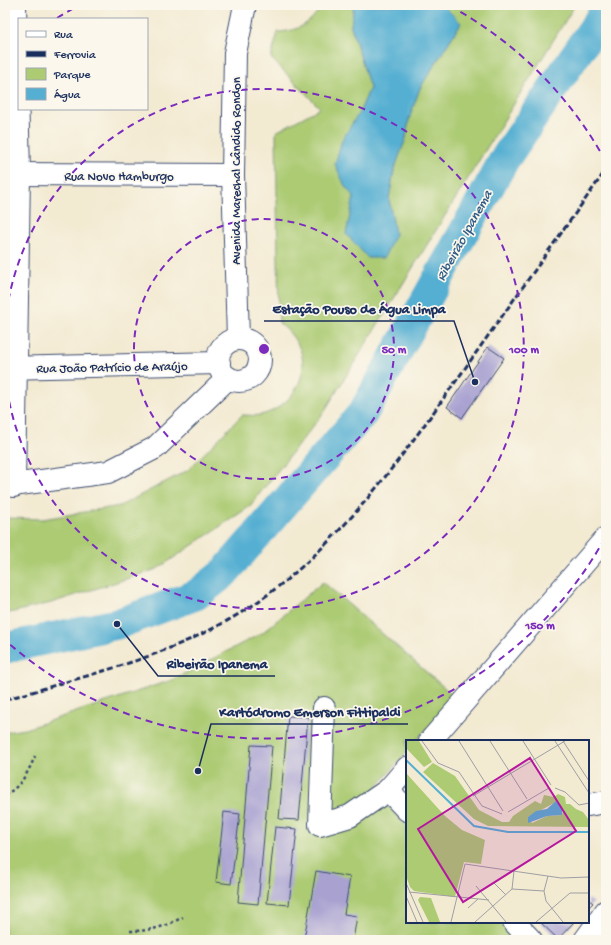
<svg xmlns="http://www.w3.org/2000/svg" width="611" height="945" font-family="'Gochi Hand',sans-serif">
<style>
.green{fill:#accb73;stroke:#647d68}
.water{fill:#55afd2;stroke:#386f98}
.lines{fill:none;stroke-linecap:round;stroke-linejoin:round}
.river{stroke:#55afd2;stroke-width:31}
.building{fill:#a9a2d1}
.minor-casing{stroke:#3b4b6f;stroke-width:24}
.path{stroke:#3b4b6f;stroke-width:2.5;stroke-dasharray:3 3;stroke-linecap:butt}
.minor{stroke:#fff;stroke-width:22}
.rail{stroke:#1b2f5e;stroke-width:3;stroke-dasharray:6 3;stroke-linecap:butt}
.ring{fill:none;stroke:#7b2cbf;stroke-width:2;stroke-dasharray:7 5}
.labels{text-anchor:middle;stroke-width:3.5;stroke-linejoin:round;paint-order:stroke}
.street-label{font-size:13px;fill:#1b2f5e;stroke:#fbf7ec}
.water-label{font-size:14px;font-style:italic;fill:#2f5c87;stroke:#fbf7ec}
.inset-river{fill:none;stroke:#55afd2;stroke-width:2}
.inset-road{fill:none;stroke:#9d9fa4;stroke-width:1}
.view{fill:#b5179e;fill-opacity:0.15;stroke:#b5179e;stroke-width:2}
.inset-edge{fill:none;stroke:#1b2f5e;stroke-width:2}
.centre{fill:#7b2cbf;stroke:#fbf7ec;stroke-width:2}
.ring-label{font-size:12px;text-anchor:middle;font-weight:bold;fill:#7b2cbf;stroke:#fbf7ec;stroke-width:3.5;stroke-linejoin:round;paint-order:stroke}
.leader{fill:none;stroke:#1b2f5e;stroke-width:1.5}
.callout-dot{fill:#1b2f5e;stroke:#fbf7ec;stroke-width:1.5}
.callout-label{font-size:14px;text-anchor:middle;font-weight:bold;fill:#1b2f5e;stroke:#fbf7ec;stroke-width:3.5;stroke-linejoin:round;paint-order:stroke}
</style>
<rect width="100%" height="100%" fill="#fbf7ec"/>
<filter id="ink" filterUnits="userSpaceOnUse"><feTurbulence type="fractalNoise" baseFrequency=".025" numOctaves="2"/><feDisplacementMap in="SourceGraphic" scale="8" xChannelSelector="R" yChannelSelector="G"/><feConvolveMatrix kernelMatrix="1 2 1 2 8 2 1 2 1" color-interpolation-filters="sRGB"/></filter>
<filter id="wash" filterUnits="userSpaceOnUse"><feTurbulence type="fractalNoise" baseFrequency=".012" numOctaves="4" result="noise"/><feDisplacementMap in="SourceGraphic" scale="16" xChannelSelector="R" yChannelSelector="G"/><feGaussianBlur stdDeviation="0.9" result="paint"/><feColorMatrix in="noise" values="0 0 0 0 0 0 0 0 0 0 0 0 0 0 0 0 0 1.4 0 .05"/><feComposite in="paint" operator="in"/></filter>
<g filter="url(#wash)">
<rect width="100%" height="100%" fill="#f3ead2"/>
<!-- green -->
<g class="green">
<path d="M 322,5 L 354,5 L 351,26 L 370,88 L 360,111 L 345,186 L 354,197 L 346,234 L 395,234 L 389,199 L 394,170 L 406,138 L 409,119 L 420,88 L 461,23 L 443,5 L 575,5 L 322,415 L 249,507 L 157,569 L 51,603 L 5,614 L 5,518 L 43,519 L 120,506 L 188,470 L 242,415 C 248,415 255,416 261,415 C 289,408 311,378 300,349 C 295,338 288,330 279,323 L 276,132 L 320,108 L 271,58 L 278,32 C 299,31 311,23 322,5 Z"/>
<path d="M 323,582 L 455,697 L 416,741 L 407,741 L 407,752 L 374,790 L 407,826 L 407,922 L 500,922 L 517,940 L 5,940 L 5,732 L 25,729 L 172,680 L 262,633 Z"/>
</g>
<!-- water -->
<path class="water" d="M 354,5 L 443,5 L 461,23 L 420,88 L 409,119 L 406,138 L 394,170 L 389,199 L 395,234 L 384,258 L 368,258 L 346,234 L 354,197 L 345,186 L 335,164 L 342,140 L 360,111 L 370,88 L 351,26 Z"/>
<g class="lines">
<!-- river -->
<path class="river" d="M 5,648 L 117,624 L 196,595 L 223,574 L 363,413 L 504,160 L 606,10"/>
</g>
<g id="blocks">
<!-- building -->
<g class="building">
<path d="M 488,347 L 504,358 L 462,418 L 447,407 Z"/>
<path d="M 288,716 L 308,717 L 299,820 L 279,819 Z"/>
<path d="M 251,745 L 272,746 L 258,904 L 238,902 Z"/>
<path d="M 224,812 L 240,814 L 231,884 L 216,882 Z"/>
<path d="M 275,827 L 297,829 L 289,905 L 267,903 Z"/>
<path d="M 316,871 L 350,877 L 344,914 L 357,916 L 353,940 L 304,939 Z"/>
<path d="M 588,899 L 593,903 L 588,908 Z"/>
<path d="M 540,922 L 574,922 L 558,939 Z"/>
</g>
</g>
</g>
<g filter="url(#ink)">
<use href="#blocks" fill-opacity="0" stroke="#3b4b6f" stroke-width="1"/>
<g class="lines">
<defs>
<g id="minor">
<path d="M 5,174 L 233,175"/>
<path d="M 238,338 L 233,175 L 235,53 L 245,5"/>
<circle cx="239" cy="360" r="21"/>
<path d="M 5,368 L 219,363"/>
<path d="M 5,486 L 108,472 L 155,448 L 228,378"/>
<path d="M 14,486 L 19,174 L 15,5"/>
<path d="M 324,708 L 320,825 L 350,816 L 388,790 L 407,768"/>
<path d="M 430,741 L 606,538"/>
<path d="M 388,790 L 407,810"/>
<path d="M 588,805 L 606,802"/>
<path d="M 514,922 L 531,940"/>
<path d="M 585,940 L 606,911"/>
</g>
</defs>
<!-- minor casing -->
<use href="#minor" class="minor-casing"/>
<!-- path -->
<g class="path">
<path d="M 5,795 C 21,786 28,773 35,756"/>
<path d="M 130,931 C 151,931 165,927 183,917"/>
</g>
<!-- minor -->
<use href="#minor" class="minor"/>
<!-- rail -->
<path class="rail" d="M 5,699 C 28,694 51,686 73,680 C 140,661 206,639 263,598 C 346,538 402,456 461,374 C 509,306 558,238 606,170"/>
</g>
</g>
<!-- distance rings -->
<g class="ring">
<circle cx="264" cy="349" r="130"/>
<path d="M5 324A260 260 0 1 1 5 374"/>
<path d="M605 538A390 390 0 0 1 6 641M57 18A390 390 0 0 1 78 6M450 6A390 390 0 0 1 605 160"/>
</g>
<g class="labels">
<!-- street labels -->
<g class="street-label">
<text transform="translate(235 171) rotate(-90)" y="5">Avenida Marechal Cândido Rondon</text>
<text x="119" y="180">Rua Novo Hamburgo</text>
<text transform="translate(112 366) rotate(-1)" y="5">Rua João Patrício de Araújo</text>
</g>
<!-- water labels -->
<g class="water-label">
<text transform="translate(463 235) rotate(-61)" y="5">Ribeirão Ipanema</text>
</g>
</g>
<!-- overview -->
<g transform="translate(406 740)">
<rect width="183" height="183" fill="#f3ead2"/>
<path d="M 0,1 L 13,1 L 26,22 L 18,27 L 0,8 ZM 27,23 L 49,36 L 73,70 L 96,82 L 103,82 L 107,76 L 129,61 L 135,64 L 138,55 L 148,57 L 152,54 L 159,57 L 160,64 L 164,64 L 170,69 L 177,72 L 183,80 L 183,87 L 82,86 L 68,79 L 17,32 ZM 152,61 L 157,70 L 156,75 L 141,76 L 126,83 L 122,77 ZM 0,33 L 39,76 L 56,90 L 79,100 L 75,124 L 58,122 L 49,157 L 8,151 L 4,147 L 0,136 ZM 14,157 L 25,158 L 34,182 L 23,182 L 12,160 Z" fill="#accb73" fill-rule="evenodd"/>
<path d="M 150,61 L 156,67 L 156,75 L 141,76 L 122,83 L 122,77 L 130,71 L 141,69 Z" fill="#55afd2"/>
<path class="inset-river" d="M 0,20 L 68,86 L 102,92 L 183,92"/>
<path class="inset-road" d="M 16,1 L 32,23 L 53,32 L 76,66 L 96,74M 53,1 L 97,71M 84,1 L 121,59M 117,1 L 145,45M 149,1 L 183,53M 157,1 L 183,41M 149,48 L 159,52 L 173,65 L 183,63M 67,56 L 159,1M 102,72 L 143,48M 142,136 L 138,151 L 140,161 L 157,182M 87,142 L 100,155M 0,143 L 17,182M 70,146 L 100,182M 106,149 L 138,151M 3,152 L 83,160M 0,156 L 11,182M 62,168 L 72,159M 45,182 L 59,124 L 155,138 L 183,137M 69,182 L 106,149 L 108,131M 130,182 L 164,153 L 183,153"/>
<path class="view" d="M 124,18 L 170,91 L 57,162 L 12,89 Z"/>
<rect width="183" height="183" class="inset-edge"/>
</g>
<circle cx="264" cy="349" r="6" class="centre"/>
<g class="ring-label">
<text x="394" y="353">50 m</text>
<text x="524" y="353">100 m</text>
<text x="540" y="629">150 m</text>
</g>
<!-- callouts -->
<path class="leader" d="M475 382L454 321H264M117 624L158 676H275M198 771L211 724H408"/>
<g class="callout-dot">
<circle cx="475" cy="382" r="4"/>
<circle cx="117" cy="624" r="4"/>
<circle cx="198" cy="771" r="4"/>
</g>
<g class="callout-label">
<text x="359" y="313">Estação Pouso de Água Limpa</text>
<text x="217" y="668">Ribeirão Ipanema</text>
<text x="310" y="716">Kartódromo Emerson Fittipaldi</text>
</g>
<!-- margin -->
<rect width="611" height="945" fill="none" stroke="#fbf7ec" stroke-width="20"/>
<!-- legend -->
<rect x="18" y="18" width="130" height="92" fill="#fbf7ec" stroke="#a1a7b3"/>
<rect x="26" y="31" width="20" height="6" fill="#ffffff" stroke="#a1a7b3"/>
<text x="54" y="38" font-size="12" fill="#1b2f5e">Rua</text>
<rect x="26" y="51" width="20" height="6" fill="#1b2f5e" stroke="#a1a7b3"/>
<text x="54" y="58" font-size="12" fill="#1b2f5e">Ferrovia</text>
<rect x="26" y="68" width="20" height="12" fill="#accb73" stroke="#a1a7b3"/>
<text x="54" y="78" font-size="12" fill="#1b2f5e">Parque</text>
<rect x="26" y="88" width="20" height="12" fill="#55afd2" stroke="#a1a7b3"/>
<text x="54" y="98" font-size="12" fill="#1b2f5e">Água</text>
</svg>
